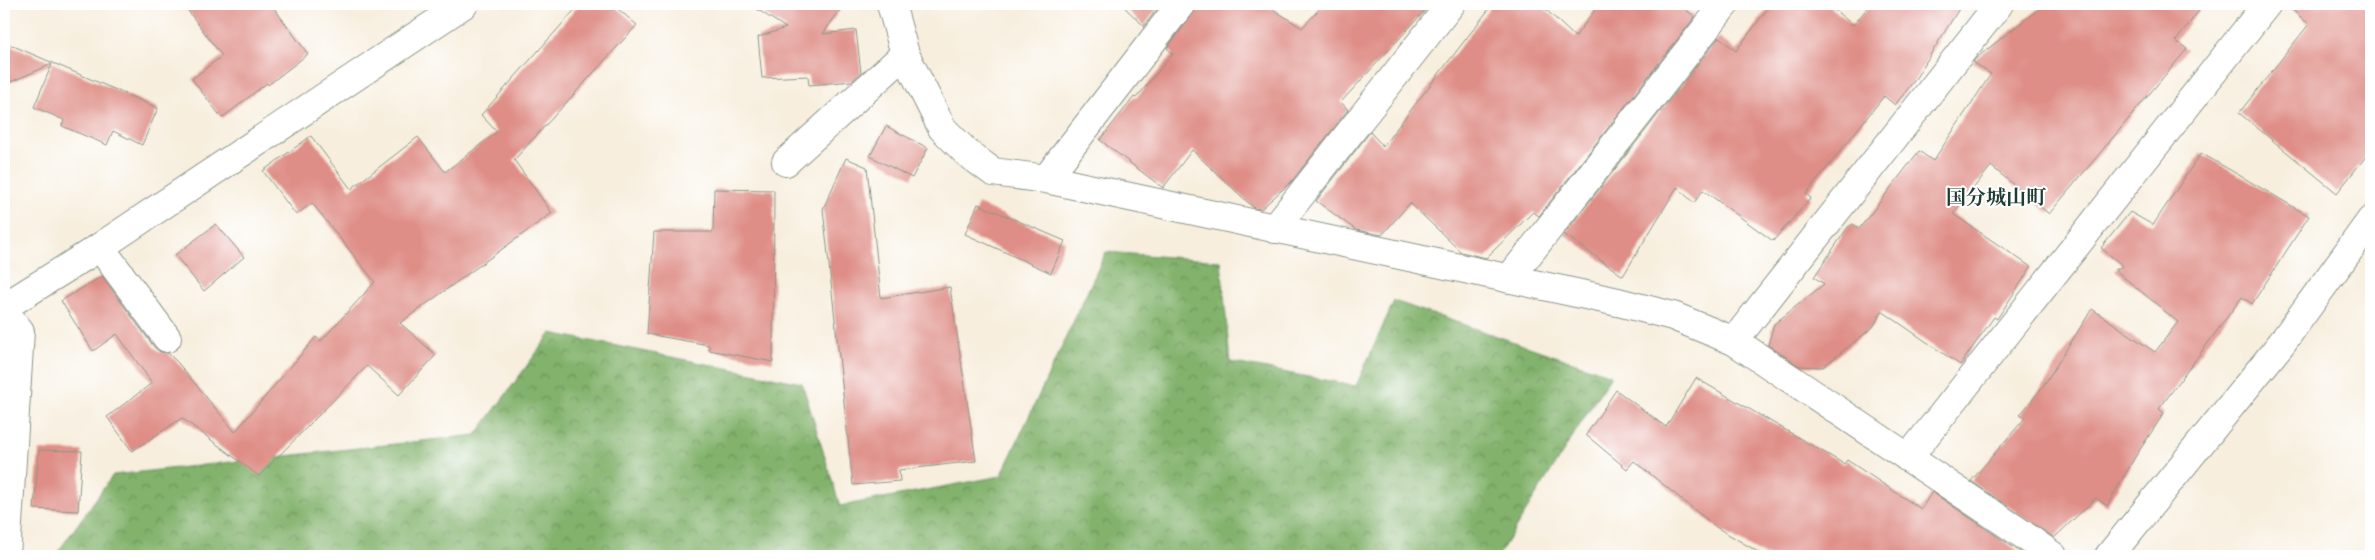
<svg xmlns="http://www.w3.org/2000/svg" width="2375" height="560" font-family="'EB Garamond','Noto Serif JP',serif">
<style>
.forest{fill:url(#forest-crowns);stroke:#507850}
.building{fill:#df8e87}
.lines{fill:none;stroke-linecap:round;stroke-linejoin:round}
.minor-casing{stroke:#8b9688;stroke-width:30}
.minor{stroke:#fff;stroke-width:28}
.labels{text-anchor:middle;stroke-width:4;stroke-linejoin:round;paint-order:stroke}
.quarter-label{font-size:20px;font-weight:bold;fill:#1f3d34;stroke:#fff}
</style>
<defs>
<pattern id="forest-crowns" width="20" height="18" patternUnits="userSpaceOnUse" patternTransform="scale(1.25)"><rect width="20" height="18" fill="#82b26c"/><path d="M2 6a3 3 0 1 1 6 0M12 15a3 3 0 1 1 6 0" fill="none" stroke="#6a925a"/></pattern>
</defs>
<rect width="100%" height="100%" fill="#fff"/>
<filter id="ink" filterUnits="userSpaceOnUse"><feTurbulence type="fractalNoise" baseFrequency=".02" numOctaves="2"/><feDisplacementMap in="SourceGraphic" scale="10" xChannelSelector="R" yChannelSelector="G"/><feConvolveMatrix kernelMatrix="1 2 1 2 8 2 1 2 1" color-interpolation-filters="sRGB"/></filter>
<filter id="wash" filterUnits="userSpaceOnUse"><feTurbulence type="fractalNoise" baseFrequency=".0096" numOctaves="4" result="noise"/><feDisplacementMap in="SourceGraphic" scale="20" xChannelSelector="R" yChannelSelector="G"/><feGaussianBlur stdDeviation="1.12" result="paint"/><feColorMatrix in="noise" values="0 0 0 0 0 0 0 0 0 0 0 0 0 0 0 0 0 1.4 0 .05"/><feComposite in="paint" operator="in"/></filter>
<g filter="url(#wash)">
<rect width="100%" height="100%" fill="#f7eedd"/>
<!-- forest -->
<path class="forest" d="M 1106,252 L 1221,261 L 1230,362 L 1356,386 L 1394,301 L 1611,375 L 1498,556 L 55,556 L 113,475 L 476,435 L 551,333 L 802,383 L 840,506 L 1001,476 Z"/>
<g id="blocks">
<!-- building -->
<g class="building">
<path d="M 183,4 L 271,4 L 308,54 L 268,85 L 267,83 L 222,118 L 192,79 L 222,56 Z"/>
<path d="M 580,4 L 612,4 L 637,25 L 514,160 L 552,213 L 400,323 L 436,355 L 399,395 L 367,366 L 259,476 L 182,418 L 132,451 L 107,417 L 152,383 L 117,334 L 93,351 L 61,301 L 102,276 L 154,347 L 160,352 L 168,353 L 178,363 L 235,432 L 316,337 L 321,341 L 375,282 L 312,203 L 296,215 L 263,171 L 311,136 L 351,189 L 418,137 L 445,172 L 497,132 L 481,115 Z"/>
<path d="M 749,4 L 844,4 L 823,34 L 856,30 L 861,73 L 852,81 L 809,85 L 808,76 L 762,78 L 758,37 L 786,28 Z"/>
<path d="M 1121,4 L 1161,4 L 1144,26 Z"/>
<path d="M 1196,4 L 1265,4 L 1302,28 L 1324,4 L 1431,4 L 1341,102 L 1348,110 L 1291,182 L 1261,209 L 1254,208 L 1192,150 L 1163,188 L 1100,140 L 1134,97 L 1136,98 L 1173,54 L 1167,48 L 1193,14 Z"/>
<path d="M 1493,4 L 1540,4 L 1575,37 L 1599,4 L 1679,4 L 1695,17 L 1539,216 L 1533,212 L 1486,258 L 1461,252 L 1410,203 L 1382,235 L 1356,230 L 1316,201 L 1370,132 L 1383,146 Z"/>
<path d="M 1771,4 L 1827,4 L 1853,25 L 1871,4 L 1962,4 L 1914,81 L 1895,105 L 1884,96 L 1806,194 L 1811,198 L 1773,241 L 1703,190 L 1694,203 L 1677,187 L 1623,276 L 1564,234 L 1719,37 L 1736,51 Z"/>
<path d="M 2045,4 L 2204,4 L 2176,41 L 2187,49 L 2049,214 L 1991,166 L 1953,214 L 2031,267 L 1997,319 L 1994,317 L 1960,365 L 1882,311 L 1873,327 L 1823,367 L 1799,366 L 1768,345 L 1774,324 L 1824,284 L 1814,277 L 1848,227 L 1853,224 L 1859,229 L 1919,151 L 1933,161 L 1991,74 L 1973,62 L 1975,59 Z"/>
<path d="M 2285,4 L 2371,4 L 2371,150 L 2337,193 L 2239,113 L 2309,24 Z"/>
<path d="M 4,42 L 158,108 L 142,145 L 113,131 L 107,145 L 62,126 L 64,120 L 34,107 L 52,64 L 4,85 Z"/>
<path d="M 886,126 L 928,148 L 912,178 L 870,156 Z"/>
<path d="M 2201,153 L 2309,216 L 2252,304 L 2242,297 L 2159,409 L 2164,413 L 2135,457 L 2107,506 L 2096,498 L 2054,538 L 1971,481 L 2025,418 L 2020,415 L 2044,385 L 2092,309 L 2155,352 L 2178,322 L 2115,270 L 2123,266 L 2101,248 L 2130,212 L 2153,225 Z"/>
<path d="M 846,158 L 867,167 L 881,298 L 950,287 L 976,461 L 899,470 L 900,481 L 853,485 L 823,209 Z"/>
<path d="M 714,189 L 774,190 L 773,362 L 709,350 L 709,345 L 647,334 L 654,232 L 713,232 Z"/>
<path d="M 978,204 L 1065,241 L 1051,273 L 965,234 Z"/>
<path d="M 216,224 L 244,257 L 204,291 L 175,255 Z"/>
<path d="M 1696,378 L 1844,464 L 1847,460 L 1921,509 L 1932,492 L 2026,556 L 1765,556 L 1716,527 L 1634,461 L 1627,469 L 1586,435 L 1616,390 L 1666,427 Z"/>
<path d="M 39,450 L 82,451 L 78,511 L 34,509 Z"/>
</g>
</g>
</g>
<g filter="url(#ink)">
<use href="#blocks" fill-opacity="0" stroke="#8b9688" stroke-width="1"/>
<g class="lines">
<defs>
<g id="minor">
<path d="M 891,4 L 905,54 L 942,128 L 967,153 L 993,172 L 1046,179 L 1618,302 L 1673,316 L 1734,341 L 2018,531 L 2053,556"/>
<path d="M 786,162 L 905,54"/>
<path d="M 1046,179 L 1181,4"/>
<path d="M 1274,229 L 1451,4"/>
<path d="M 100,247 L 167,338"/>
<path d="M 1509,279 L 1725,4"/>
<path d="M 4,307 L 100,247 L 464,4"/>
<path d="M 4,311 L 20,331 L 6,556"/>
<path d="M 1734,341 L 1999,4"/>
<path d="M 1908,458 L 2267,4"/>
<path d="M 2109,556 L 2281,344 L 2371,220"/>
</g>
</defs>
<!-- minor casing -->
<use href="#minor" class="minor-casing"/>
<!-- minor -->
<use href="#minor" class="minor"/>
</g>
</g>
<g class="labels">
<!-- quarter labels -->
<g class="quarter-label">
<text x="1996" y="204">国分城山町</text>
</g>
</g>
<!-- margin -->
<rect width="2375" height="560" fill="none" stroke="#fff" stroke-width="20"/>
</svg>
